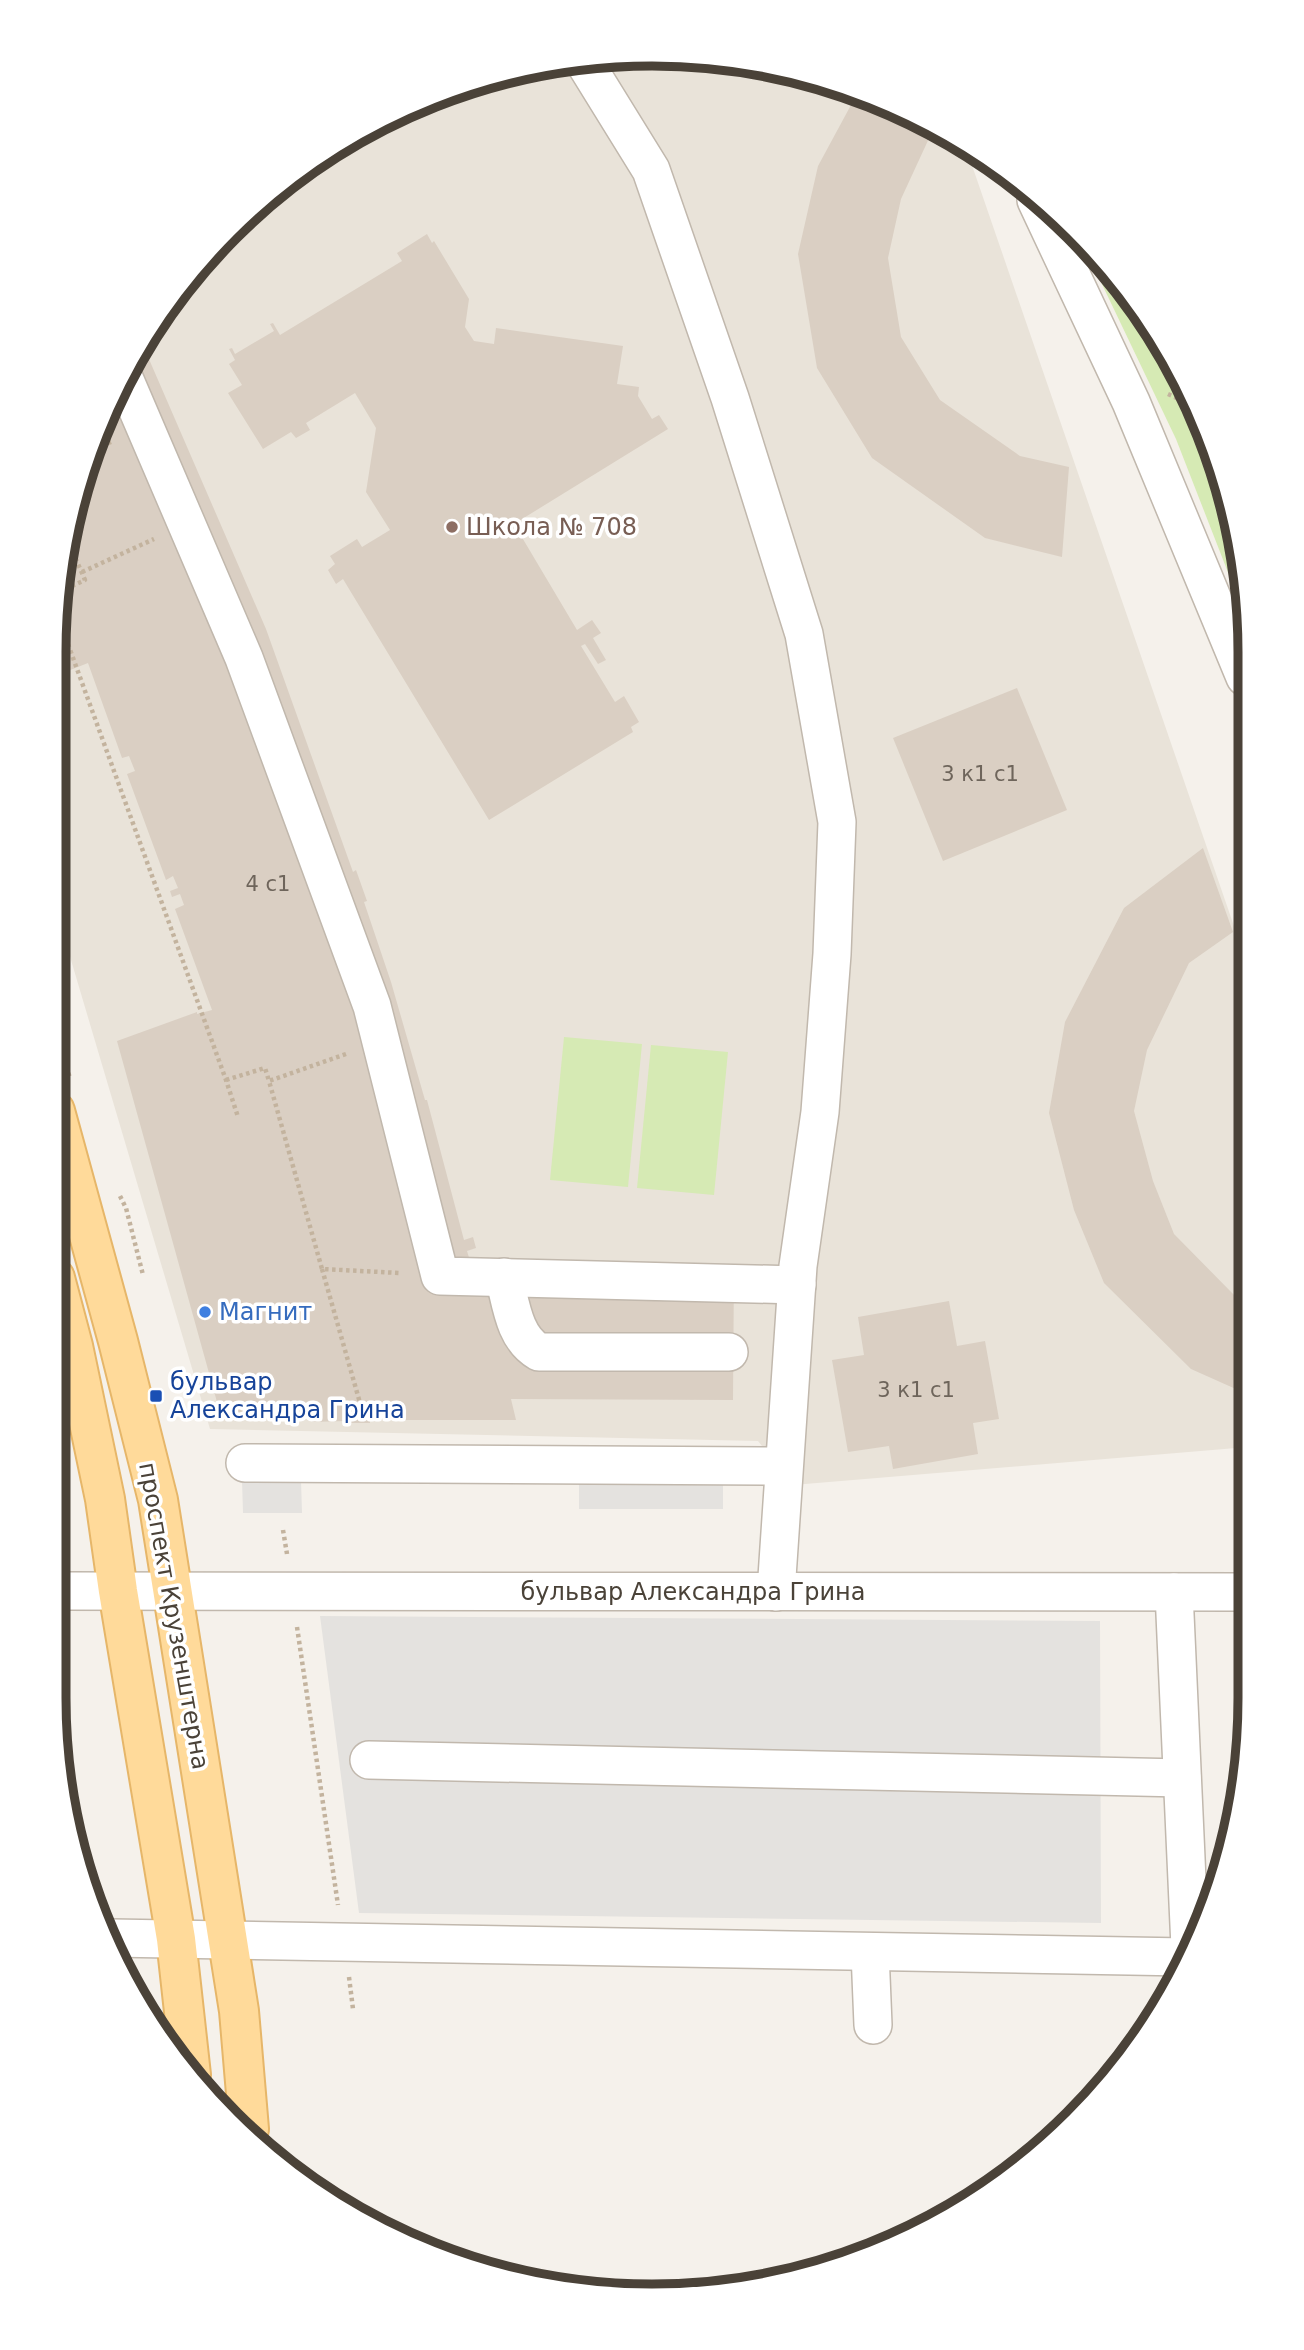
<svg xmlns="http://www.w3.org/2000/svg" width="1304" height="2350" font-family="'DejaVu Sans',sans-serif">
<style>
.residential{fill:#e9e3d9}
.green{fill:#d6eab4}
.parking{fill:#e4e2df}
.building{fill:#dacfc3}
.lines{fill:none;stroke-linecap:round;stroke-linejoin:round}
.minor-casing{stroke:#c1b8ad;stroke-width:40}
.major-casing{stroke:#e6b669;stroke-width:42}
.path{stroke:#c3b39e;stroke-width:4.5;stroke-dasharray:3.5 3.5;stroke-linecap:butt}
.minor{stroke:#fff;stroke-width:37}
.major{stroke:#ffda9a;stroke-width:38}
.education-dot{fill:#8d6e63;stroke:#fff;stroke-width:2.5}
.shop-dot{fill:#3f7fe0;stroke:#fff;stroke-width:2.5}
.transit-dot{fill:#1a4fb4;stroke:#fff;stroke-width:2.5}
.labels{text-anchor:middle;stroke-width:7;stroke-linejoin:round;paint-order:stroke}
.number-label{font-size:21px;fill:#6e655b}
.education-label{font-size:24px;fill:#785e54;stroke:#fff;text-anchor:start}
.shop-label{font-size:24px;fill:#366cbe;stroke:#fff;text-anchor:start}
.transit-label{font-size:24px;fill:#164399;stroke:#fff;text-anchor:start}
.street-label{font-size:24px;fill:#4a4238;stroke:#fff}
.rim{fill:none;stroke:#4a4238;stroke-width:9}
</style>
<rect width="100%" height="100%" fill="#f5f1eb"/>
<!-- residential -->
<path class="residential" d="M 613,56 L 730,59 L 844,86 L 951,134 L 965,145 L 1246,961 L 1248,1447 L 793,1485 L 758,1441 L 210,1429 L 55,906 L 56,613 L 75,497 L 134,353 L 202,258 L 288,178 L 387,116 L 497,75 Z"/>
<!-- green -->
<g class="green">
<path d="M 1078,234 L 1149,320 L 1218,459 L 1245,574 L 1245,616 L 1176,439 Z"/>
<path d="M 564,1037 L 642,1044 L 628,1187 L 550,1180 Z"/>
<path d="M 651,1045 L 728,1052 L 714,1195 L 637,1188 Z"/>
</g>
<!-- parking -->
<g class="parking">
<path d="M 579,1480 L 723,1481 L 723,1509 L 579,1509 Z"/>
<path d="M 242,1481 L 301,1481 L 302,1513 L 243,1513 Z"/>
<path d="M 320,1616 L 1100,1621 L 1101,1923 L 359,1913 Z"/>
</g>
<!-- building -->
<g class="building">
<path d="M 644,57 L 671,57 L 650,69 Z"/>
<path d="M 858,92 L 910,116 L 931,134 L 901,199 L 888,258 L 901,337 L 940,400 L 1020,456 L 1069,467 L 1062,557 L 985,538 L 872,458 L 817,368 L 798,254 L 818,166 Z"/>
<path d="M 427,234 L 432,243 L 434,241 L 469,299 L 465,327 L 474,341 L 494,344 L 496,328 L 623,346 L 617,384 L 639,387 L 638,396 L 652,419 L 659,415 L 668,429 L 514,524 L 577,630 L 592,620 L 601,633 L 593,638 L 606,660 L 598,664 L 585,644 L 581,646 L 615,702 L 624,696 L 639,722 L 631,727 L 633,732 L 489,820 L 343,579 L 336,584 L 328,570 L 335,564 L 330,556 L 357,539 L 362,547 L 390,530 L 366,492 L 376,428 L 355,393 L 306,423 L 310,430 L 296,438 L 291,432 L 263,449 L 228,393 L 242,385 L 229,364 L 235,360 L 229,349 L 232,348 L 235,354 L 274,331 L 270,324 L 273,323 L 280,335 L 402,261 L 397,253 Z"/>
<path d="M 142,343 L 266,629 L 353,872 L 356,870 L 367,901 L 364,902 L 391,982 L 425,1100 L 427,1100 L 464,1240 L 473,1237 L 476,1248 L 467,1251 L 471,1264 L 734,1265 L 733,1400 L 511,1399 L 516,1420 L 370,1420 L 370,1423 L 345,1423 L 345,1421 L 312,1422 L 313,1419 L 222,1420 L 117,1041 L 197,1012 L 197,1014 L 212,1010 L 175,909 L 184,905 L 180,894 L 172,897 L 170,891 L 178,888 L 173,876 L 166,880 L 127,774 L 135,771 L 129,756 L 122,758 L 88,663 L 55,676 L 56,613 L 75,497 L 134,353 Z"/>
<path d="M 1017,688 L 1067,810 L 943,861 L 893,738 Z"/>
<path d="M 1203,848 L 1233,932 L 1189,963 L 1147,1050 L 1134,1111 L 1153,1181 L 1174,1234 L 1237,1298 L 1247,1303 L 1247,1394 L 1191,1369 L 1104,1283 L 1074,1210 L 1049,1113 L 1065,1022 L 1124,908 Z"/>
<path d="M 949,1301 L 957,1346 L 985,1341 L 999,1419 L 973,1423 L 978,1454 L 893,1469 L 889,1446 L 848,1452 L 832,1360 L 864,1355 L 858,1317 Z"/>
</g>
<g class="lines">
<defs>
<g id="minor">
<path d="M 583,60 L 651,170 L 730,398 L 804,634 L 837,822 L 832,954 L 820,1112 L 798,1266 L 776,1592"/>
<path d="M 1036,200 L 1131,402 L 1245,677"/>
<path d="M 124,378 L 244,658 L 372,1006 L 440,1276 L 797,1285"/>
<path d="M 504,1277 C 511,1304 514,1338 539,1352 L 729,1352"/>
<path d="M 245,1463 L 783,1466"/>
<path d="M 54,1591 L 1248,1592"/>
<path d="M 1174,1592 L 1190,1947"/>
<path d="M 369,1760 L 1182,1778"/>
<path d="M 112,1938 L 1186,1957"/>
<path d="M 870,1952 L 873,2025"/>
</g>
<g id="major">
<path d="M 55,1111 L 118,1341 L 158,1500 L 239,2011 L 249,2129"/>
<path d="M 55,1278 L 73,1346 L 105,1499 L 118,1591 L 176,1939 L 191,2075"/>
</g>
</defs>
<!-- minor casing -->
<use href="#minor" class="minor-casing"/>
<!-- major casing -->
<use href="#major" class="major-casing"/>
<!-- path -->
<g class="path">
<path d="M 1168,394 L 1190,404"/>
<path d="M 95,449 L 113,441"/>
<path d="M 82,572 L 154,539"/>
<path d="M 59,592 L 85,580 L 68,541"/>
<path d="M 56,611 L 226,1080 L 238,1117"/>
<path d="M 55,1033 L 70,1078"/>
<path d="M 346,1054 L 269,1081 L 322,1269 L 400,1273"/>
<path d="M 226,1080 L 265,1068 L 269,1081"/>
<path d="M 120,1196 L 126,1208 L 143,1275"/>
<path d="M 322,1269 L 362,1410"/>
<path d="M 283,1530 L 287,1554"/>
<path d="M 297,1627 L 338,1905"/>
<path d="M 349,1977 L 353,2009"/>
</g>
<!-- minor -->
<use href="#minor" class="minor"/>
<!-- major -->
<use href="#major" class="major"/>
</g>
<!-- markers -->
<circle class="education-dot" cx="452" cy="527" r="7"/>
<circle class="shop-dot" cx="205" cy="1312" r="7"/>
<rect class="transit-dot" x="149" y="1389" width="14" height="14" rx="3.5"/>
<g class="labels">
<!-- number labels -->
<g class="number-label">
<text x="980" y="781">3 к1 с1</text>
<text x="268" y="891">4 с1</text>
<text x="916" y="1397">3 к1 с1</text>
</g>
<!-- education labels -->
<g class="education-label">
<text x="466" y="535">Школа № 708</text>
</g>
<!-- shop labels -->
<g class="shop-label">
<text x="219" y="1320">Магнит</text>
</g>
<!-- transit labels -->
<g class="transit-label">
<text x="170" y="1390">бульвар<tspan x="170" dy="28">Александра Грина</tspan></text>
</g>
<!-- street labels -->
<g class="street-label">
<text x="693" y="1600">бульвар Александра Грина</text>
<text transform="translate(174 1616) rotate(80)" y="8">проспект Крузенштерна</text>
</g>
</g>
<!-- crop -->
<path d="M0 0H1304V2350H0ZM652 66H652A586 586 0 0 1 1238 652V1698A586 586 0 0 1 652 2284H652A586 586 0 0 1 66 1698V652A586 586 0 0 1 652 66Z" fill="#fff" fill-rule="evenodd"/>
<path class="rim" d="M652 66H652A586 586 0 0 1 1238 652V1698A586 586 0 0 1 652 2284H652A586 586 0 0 1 66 1698V652A586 586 0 0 1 652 66Z"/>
</svg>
